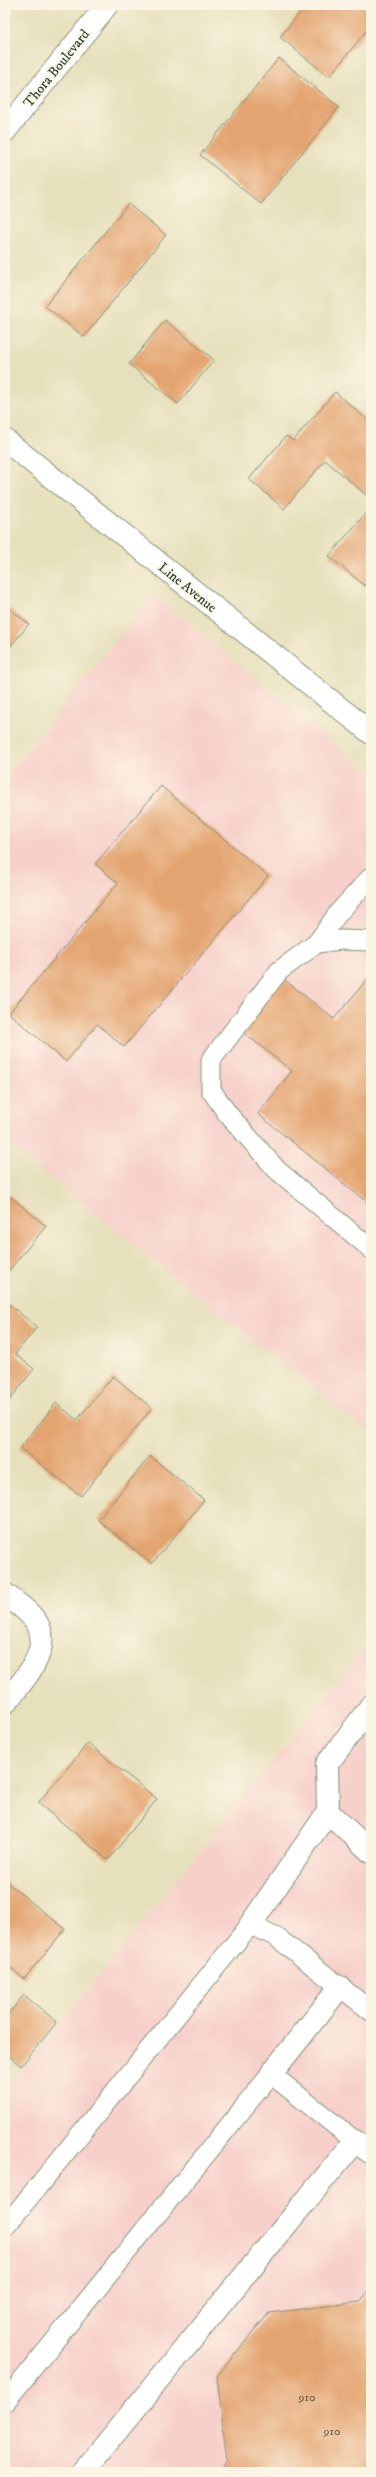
<svg xmlns="http://www.w3.org/2000/svg" width="376" height="2477" font-family="'IM FELL DW Pica',serif">
<style>
.built{fill:#f7d0ca}
.building{fill:#e4a471}
.lines{fill:none;stroke-linecap:round;stroke-linejoin:round}
.service-casing{stroke:#838e78;stroke-width:21}
.minor-casing{stroke:#838e78;stroke-width:24}
.secondary-casing{stroke:#838e78;stroke-width:24}
.service{stroke:#fff;stroke-width:19}
.minor{stroke:#fff;stroke-width:22}
.secondary{stroke:#fff;stroke-width:22}
.labels{text-anchor:middle;stroke-width:4;stroke-linejoin:round;paint-order:stroke}
.number-label{font-size:12px;fill:#505743}
.street-label{font-size:14px;fill:#1f3d34;stroke:#fcf5e5}
</style>
<rect width="100%" height="100%" fill="#fcf5e5"/>
<filter id="ink" filterUnits="userSpaceOnUse"><feTurbulence type="fractalNoise" baseFrequency=".025" numOctaves="2"/><feDisplacementMap in="SourceGraphic" scale="8" xChannelSelector="R" yChannelSelector="G"/><feConvolveMatrix kernelMatrix="1 2 1 2 8 2 1 2 1" color-interpolation-filters="sRGB"/></filter>
<filter id="wash" filterUnits="userSpaceOnUse"><feTurbulence type="fractalNoise" baseFrequency=".012" numOctaves="4" result="noise"/><feDisplacementMap in="SourceGraphic" scale="16" xChannelSelector="R" yChannelSelector="G"/><feGaussianBlur stdDeviation="0.9" result="paint"/><feColorMatrix in="noise" values="0 0 0 0 0 0 0 0 0 0 0 0 0 0 0 0 0 1.4 0 .05"/><feComposite in="paint" operator="in"/></filter>
<g filter="url(#wash)">
<rect width="100%" height="100%" fill="#e7e0bc"/>
<!-- built -->
<g class="built">
<path d="M 153,595 L 371,773 L 371,1434 L 5,1141 L 5,779 Z"/>
<path d="M 371,1640 L 371,2472 L 5,2472 L 5,2092 Z"/>
</g>
<g id="blocks">
<!-- building -->
<g class="building">
<path d="M 306,5 L 371,5 L 371,25 L 329,77 L 280,37 Z"/>
<path d="M 279,58 L 339,107 L 261,204 L 200,155 Z"/>
<path d="M 128,204 L 166,235 L 84,337 L 45,306 Z"/>
<path d="M 165,320 L 214,360 L 178,404 L 129,364 Z"/>
<path d="M 335,392 L 371,423 L 371,499 L 325,460 L 284,509 L 249,479 L 286,436 L 293,441 Z"/>
<path d="M 371,507 L 371,579 L 365,586 L 329,556 Z"/>
<path d="M 5,605 L 29,624 L 5,653 Z"/>
<path d="M 161,786 L 268,876 L 124,1047 L 97,1024 L 66,1062 L 9,1013 L 118,883 L 95,864 Z"/>
<path d="M 281,977 L 334,1019 L 369,977 L 371,979 L 371,1202 L 369,1204 L 258,1114 L 292,1071 L 239,1029 Z"/>
<path d="M 6,1193 L 46,1226 L 5,1275 L 5,1195 Z"/>
<path d="M 5,1301 L 37,1327 L 15,1354 L 34,1369 L 5,1406 Z"/>
<path d="M 113,1376 L 152,1408 L 81,1496 L 20,1448 L 56,1403 L 77,1420 Z"/>
<path d="M 150,1456 L 204,1500 L 152,1564 L 98,1520 Z"/>
<path d="M 88,1743 L 157,1799 L 108,1860 L 38,1803 Z"/>
<path d="M 5,1881 L 65,1929 L 24,1979 L 5,1963 Z"/>
<path d="M 24,1995 L 57,2022 L 21,2066 L 5,2053 L 5,2018 Z"/>
<path d="M 371,2288 L 371,2472 L 218,2472 L 227,2461 L 217,2376 L 269,2313 L 360,2302 Z"/>
</g>
</g>
</g>
<g filter="url(#ink)">
<use href="#blocks" fill-opacity="0" stroke="#838e78" stroke-width="1"/>
<g class="lines">
<defs>
<g id="service">
<path d="M 371,941 L 341,940 L 317,943 L 279,971 L 211,1060 L 211,1090 L 227,1113 L 277,1170 L 371,1249"/>
<path d="M 317,943 L 339,912 L 371,877"/>
<path d="M 5,2227 L 250,1925 L 275,1936 L 371,2011"/>
<path d="M 5,2402 L 271,2074 L 355,2141"/>
</g>
<g id="minor">
<path d="M 5,131 L 107,5"/>
<path d="M 5,1594 C 16,1603 31,1612 38,1625 C 52,1651 20,1685 5,1703"/>
<path d="M 371,1706 L 327,1764 L 328,1812 L 371,1852"/>
<path d="M 250,1925 L 328,1812"/>
<path d="M 271,2074 L 340,1987"/>
<path d="M 83,2472 L 355,2141 L 371,2153"/>
</g>
<path id="secondary" d="M 5,440 L 371,733"/>
</defs>
<!-- service casing -->
<use href="#service" class="service-casing"/>
<!-- minor casing -->
<use href="#minor" class="minor-casing"/>
<!-- secondary casing -->
<use href="#secondary" class="secondary-casing"/>
<!-- service -->
<use href="#service" class="service"/>
<!-- minor -->
<use href="#minor" class="minor"/>
<!-- secondary -->
<use href="#secondary" class="secondary"/>
</g>
</g>
<g class="labels">
<!-- number labels -->
<g class="number-label">
<text x="307" y="2401">910</text>
<text x="332" y="2435">910</text>
</g>
<!-- street labels -->
<g class="street-label">
<text transform="translate(56 68) rotate(-51)" y="5">Thora Boulevard</text>
<text transform="translate(188 587) rotate(39)" y="5">Line Avenue</text>
</g>
</g>
<!-- margin -->
<rect width="376" height="2477" fill="none" stroke="#fcf5e5" stroke-width="20"/>
</svg>
